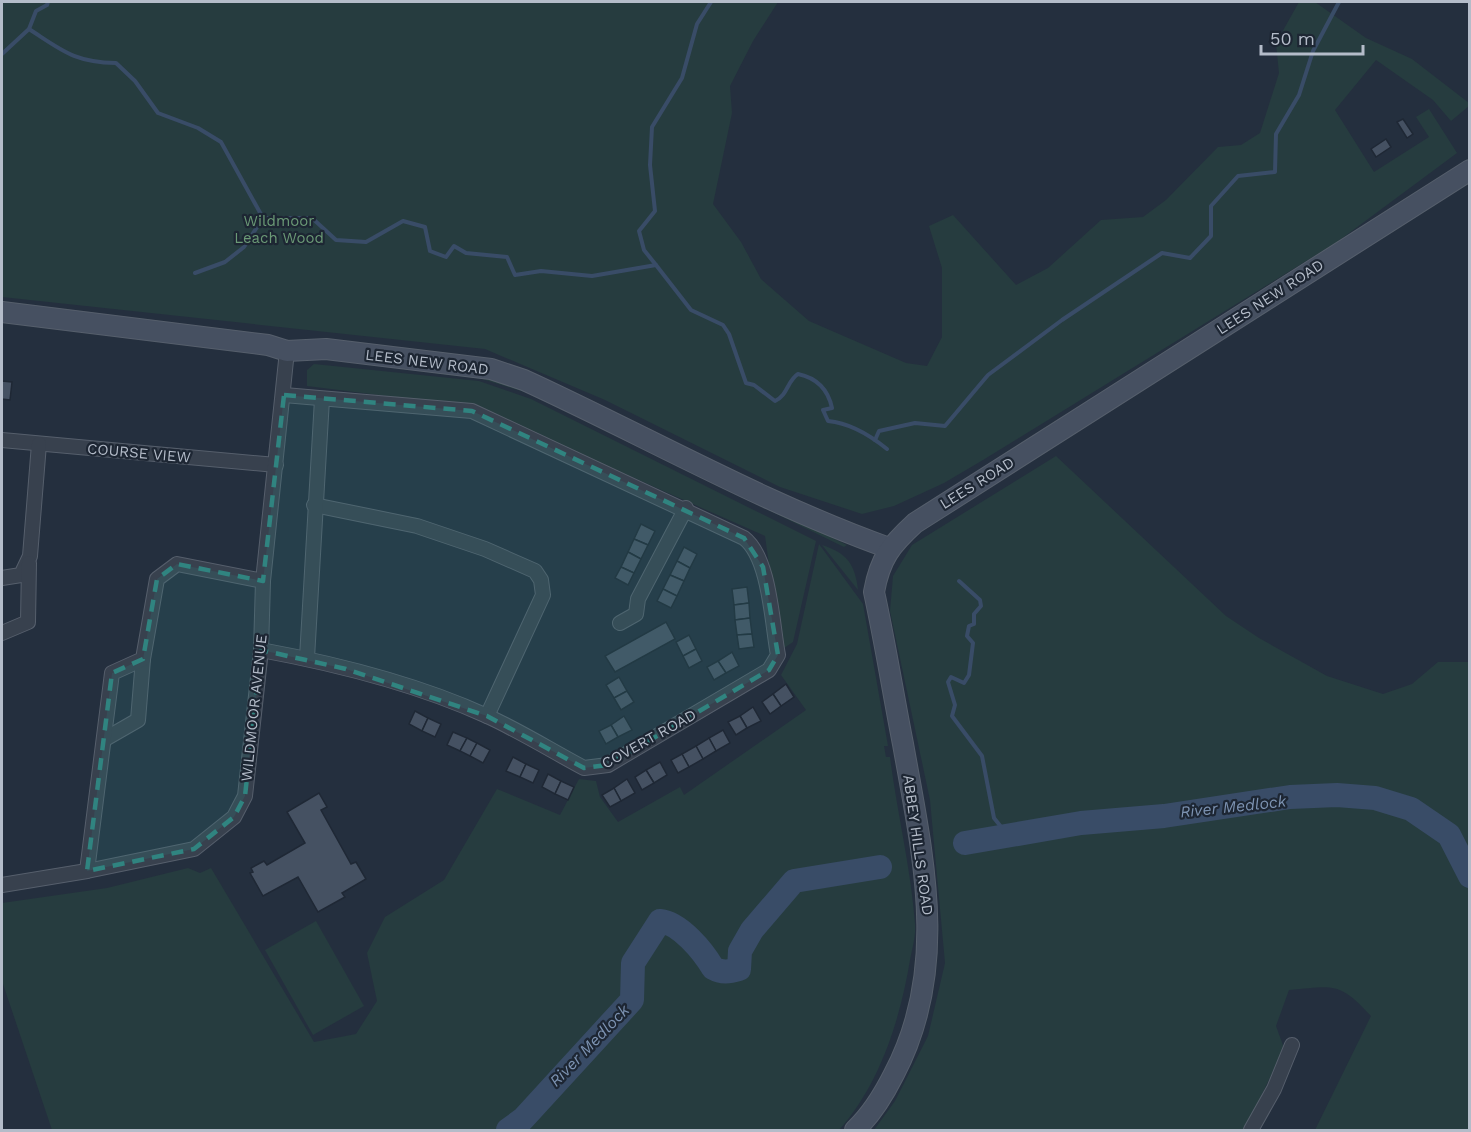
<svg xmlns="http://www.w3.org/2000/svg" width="1471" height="1132" font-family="'Work Sans',sans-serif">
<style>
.green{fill:#263c3f}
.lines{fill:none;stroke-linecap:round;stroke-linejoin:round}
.stream{stroke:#394c67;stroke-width:4}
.river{stroke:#394c67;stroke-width:24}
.building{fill:#455162;stroke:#1f2835;stroke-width:1.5}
.street-casing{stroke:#565f6c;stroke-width:16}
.secondary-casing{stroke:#565f6c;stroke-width:22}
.street{stroke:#38414e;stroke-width:14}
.secondary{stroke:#465061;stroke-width:20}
.marked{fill:#308480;fill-opacity:0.2;stroke:#308480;stroke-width:4.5;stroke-dasharray:12 8;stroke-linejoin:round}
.labels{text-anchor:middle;stroke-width:4.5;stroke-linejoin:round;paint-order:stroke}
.park-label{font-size:15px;fill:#6b9a76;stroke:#1d2633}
.street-label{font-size:15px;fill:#b4bcc9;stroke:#1d2633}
.water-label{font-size:16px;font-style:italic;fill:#7c92b1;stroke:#1d2633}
</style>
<rect width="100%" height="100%" fill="#242f3e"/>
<!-- green -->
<g class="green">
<path d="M 2,2 L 778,2 L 753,41 L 730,86 L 732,113 L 713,204 L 741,242 L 761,279 L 809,321 L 906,363 L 927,366 L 942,337 L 942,268 L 929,226 L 953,215 L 1016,285 L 1048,268 L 1101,220 L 1143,217 L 1166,200 L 1218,147 L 1241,145 L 1260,133 L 1279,73 L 1276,43 L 1299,2 L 1315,2 L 1366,38 L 1412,59 L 1469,103 L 1469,106 L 1451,121 L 1433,100 L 1376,60 L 1335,110 L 1374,172 L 1429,137 L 1416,117 L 1429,109 L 1457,153 L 1337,242 L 983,460 L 944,483 L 894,506 L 862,514 L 780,487 L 605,400 L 485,349 L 2,297 Z"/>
<path d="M 332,358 L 483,376 L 532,391 L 847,545 L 844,547 L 531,394 L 482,379 L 332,360 Z"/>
<path d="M 314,364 L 479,381 L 531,399 L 816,541 L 793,642 L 781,650 L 765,536 L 474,407 L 307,386 L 307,370 Z"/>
<path d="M 1056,456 L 1226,616 L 1259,638 L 1327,676 L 1383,694 L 1412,684 L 1438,662 L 1469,662 L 1469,1130 L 1315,1130 L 1371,1016 C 1339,981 1334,986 1289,990 L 1276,1026 L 1284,1048 L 1245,1130 L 874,1130 L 895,1101 L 928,1036 L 945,963 L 930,800 L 890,611 L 893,576 L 912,545 Z"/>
<path d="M 819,544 L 863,604 L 888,746 L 884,746 L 886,757 L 890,757 C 897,813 911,868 915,924 C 916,936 912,949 910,960 C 900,1020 880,1084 839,1130 L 52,1130 L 2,981 L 2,903 L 107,888 L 188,868 L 200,873 L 211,868 L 314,1042 L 356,1034 L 377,1001 L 367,953 L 385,917 L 444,880 L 497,789 L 560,815 L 579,779 L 596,781 L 600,797 L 618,822 L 680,787 L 684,795 L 806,710 L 781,675 L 797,644 Z"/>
<path d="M 822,545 C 847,553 855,564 858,590 Z"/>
<path d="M 316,921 L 364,1006 L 313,1035 L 265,950 Z"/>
</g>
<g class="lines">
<!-- stream -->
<g class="stream">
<path d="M 29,29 C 63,51 74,62 116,63 L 135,81 L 158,113 L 198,128 L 221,142 L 263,218 L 312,218 L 336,240 L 366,242 L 403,221 L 425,227 L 430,251 L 446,257 L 454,246 L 466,253 L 507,257 L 515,275 L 541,271 L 592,276 L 656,265 L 691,310 L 723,325 L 729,334 L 746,383 L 754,385 L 775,401 C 788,395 787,381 798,374 C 817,378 828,389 832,408 L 823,410 L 828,421 C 850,423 871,436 887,449"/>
<path d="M 2,54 L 29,29 L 36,11 L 47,5 L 48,2"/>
<path d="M 656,265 L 644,250 L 639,231 L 655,211 L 650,165 L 652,127 L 682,78 L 697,24 L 711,2"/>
<path d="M 195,273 L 225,262 L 244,247 L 263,218"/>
<path d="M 875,440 L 879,431 L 915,423 L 945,426 L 988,375 L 1062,320 L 1162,253 L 1190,258 L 1211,236 L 1211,206 L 1238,176 L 1275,172 L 1276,134 L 1299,95 L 1313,51 L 1339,2"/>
<path d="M 959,581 L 980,600 L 981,606 L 974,614 L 974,624 L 969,626 L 967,636 L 973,643 L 969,675 L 964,683 L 951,677 L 948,682 L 955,705 L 952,716 L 982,756 L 994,818 L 1002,828 L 1009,827 L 1016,835"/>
</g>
<!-- river -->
<g class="river">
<path d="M 965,843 L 1081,823 L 1164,816 L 1290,797 L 1337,795 L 1375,798 L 1411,809 L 1449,835 L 1470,876"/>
<path d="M 508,1130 L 523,1119 L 632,1000 L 633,963 L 660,921 C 680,923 703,951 713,968 C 722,973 729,972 739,969 L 740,951 L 752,930 L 794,881 L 880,867"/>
</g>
</g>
<!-- building -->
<g class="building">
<path d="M 1403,119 L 1413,134 L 1407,138 L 1397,122 Z"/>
<path d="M 1386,139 L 1391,147 L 1376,157 L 1371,149 Z"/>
<path d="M 2,381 L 12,382 L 10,400 L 2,399 Z"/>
<path d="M 641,524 L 655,531 L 648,545 L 634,539 Z"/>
<path d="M 634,539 L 648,545 L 641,559 L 628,552 Z"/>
<path d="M 684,547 L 697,554 L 690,568 L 677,561 Z"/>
<path d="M 628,552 L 641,559 L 634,573 L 621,567 Z"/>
<path d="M 677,561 L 690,568 L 684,581 L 670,575 Z"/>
<path d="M 621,567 L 634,573 L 628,585 L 615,578 Z"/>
<path d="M 670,575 L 684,581 L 677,596 L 663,589 Z"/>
<path d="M 747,587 L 749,603 L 734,605 L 732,589 Z"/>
<path d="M 663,589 L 677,596 L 671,608 L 657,601 Z"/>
<path d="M 749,603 L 750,618 L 735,620 L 734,605 Z"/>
<path d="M 750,618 L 752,634 L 737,635 L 735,620 Z"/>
<path d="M 666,622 L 675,639 L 615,672 L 605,656 Z"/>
<path d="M 752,634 L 754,647 L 739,649 L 737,635 Z"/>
<path d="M 689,635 L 696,649 L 683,656 L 676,642 Z"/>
<path d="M 696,649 L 702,661 L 689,668 L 683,656 Z"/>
<path d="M 732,652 L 739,666 L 726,673 L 718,661 Z"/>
<path d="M 718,661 L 726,673 L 714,680 L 707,667 Z"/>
<path d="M 619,677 L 627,691 L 614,698 L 606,685 Z"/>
<path d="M 786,684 L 794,697 L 781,706 L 773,694 Z"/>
<path d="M 627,691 L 634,702 L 621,710 L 614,698 Z"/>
<path d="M 773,694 L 781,706 L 770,714 L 762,702 Z"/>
<path d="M 753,707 L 761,721 L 747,728 L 740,716 Z"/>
<path d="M 415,711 L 428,718 L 422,731 L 409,724 Z"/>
<path d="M 624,716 L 632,730 L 618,737 L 611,725 Z"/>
<path d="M 740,716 L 747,728 L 736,735 L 728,722 Z"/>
<path d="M 428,718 L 441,724 L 435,737 L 422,731 Z"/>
<path d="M 611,725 L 618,737 L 606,744 L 599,731 Z"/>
<path d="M 723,730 L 730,743 L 716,751 L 709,738 Z"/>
<path d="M 453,732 L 467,738 L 460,751 L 447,745 Z"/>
<path d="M 467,738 L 477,743 L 470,756 L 460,751 Z"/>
<path d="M 709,738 L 716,751 L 703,759 L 696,746 Z"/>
<path d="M 477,743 L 490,750 L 483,763 L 470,756 Z"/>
<path d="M 696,746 L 703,759 L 689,767 L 682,754 Z"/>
<path d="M 682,754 L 689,767 L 678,773 L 671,760 Z"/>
<path d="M 513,757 L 526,764 L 520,777 L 506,771 Z"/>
<path d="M 660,762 L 667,775 L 654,783 L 646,770 Z"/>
<path d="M 526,764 L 539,770 L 533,783 L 520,777 Z"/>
<path d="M 646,770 L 654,783 L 642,790 L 635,777 Z"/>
<path d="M 548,774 L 561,781 L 555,794 L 542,787 Z"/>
<path d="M 627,779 L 635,793 L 621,801 L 614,788 Z"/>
<path d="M 561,781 L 574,787 L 568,800 L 555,794 Z"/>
<path d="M 614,788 L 621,801 L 610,807 L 602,795 Z"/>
<path d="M 319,793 L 327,807 L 321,810 L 351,864 L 356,862 L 366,879 L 342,893 L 345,897 L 318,912 L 298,877 L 263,896 L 250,873 L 253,872 L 251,868 L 264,861 L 267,865 L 305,843 L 287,812 Z"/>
</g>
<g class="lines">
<defs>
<g id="street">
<path d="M 2,440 L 276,465"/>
<path d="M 314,505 L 417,526 L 485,549 L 535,571 L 541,580 L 543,595 L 487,716"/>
<path d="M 2,578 L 21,575 L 30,556 L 39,444"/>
<path d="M 620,623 L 636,614 L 638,599 L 686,508"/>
<path d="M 2,633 L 28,622 L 29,563"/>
<path d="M 261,650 C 337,664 417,684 487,716 C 520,731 552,751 584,768 L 608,765 L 769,670 L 778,655 C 772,624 770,558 744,538 L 472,411 L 284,395"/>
<path d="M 307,658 L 322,399"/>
<path d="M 105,739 L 138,720 L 143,659"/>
<path d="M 87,871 L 112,673 L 143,659 L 157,579 L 177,564 L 263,581"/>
<path d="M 2,885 L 87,871 L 194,849 L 234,817 L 245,796 L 261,650 L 263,581 L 287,351"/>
<path d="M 1251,1130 L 1274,1089 L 1292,1045"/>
</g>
<g id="secondary">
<path d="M 2,312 L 268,345 L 287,351 L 326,349 L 491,369 L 524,380 C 646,436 763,503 889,548"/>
<path d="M 855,1130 C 871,1115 884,1094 894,1074 C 950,968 923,856 903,744 C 893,693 885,642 874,592 C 880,558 891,545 915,523 L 1470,170"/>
</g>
</defs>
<!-- street casing -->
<use href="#street" class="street-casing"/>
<!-- secondary casing -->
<use href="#secondary" class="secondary-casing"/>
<!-- street -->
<use href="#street" class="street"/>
<!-- secondary -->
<use href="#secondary" class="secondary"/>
</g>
<!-- marked area -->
<path class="marked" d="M 284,395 L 472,411 L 744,538 L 763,567 L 778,655 L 769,670 L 608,765 L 584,768 L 487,716 L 346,669 L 261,650 L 245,796 L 234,817 L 194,849 L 87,871 L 112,673 L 143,659 L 157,579 L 177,564 L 263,581 Z"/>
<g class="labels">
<!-- park labels -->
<g class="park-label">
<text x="279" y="226">Wildmoor<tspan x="279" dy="17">Leach Wood</tspan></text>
</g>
<!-- street labels -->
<g class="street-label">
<text transform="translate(1270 297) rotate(-33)" y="5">LEES NEW ROAD</text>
<text transform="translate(427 362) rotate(7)" y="5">LEES NEW ROAD</text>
<text transform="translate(139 453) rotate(5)" y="5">COURSE VIEW</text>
<text transform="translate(977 483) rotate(-32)" y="5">LEES ROAD</text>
<text transform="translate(254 708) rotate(-84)" y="5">WILDMOOR AVENUE</text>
<text transform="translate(649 739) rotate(-29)" y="5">COVERT ROAD</text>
<text transform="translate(918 845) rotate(82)" y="5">ABBEY HILLS ROAD</text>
</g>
<!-- water labels -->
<g class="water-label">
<text transform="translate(1233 806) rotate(-6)" y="6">River Medlock</text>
<text transform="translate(589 1045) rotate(-46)" y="6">River Medlock</text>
</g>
</g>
<!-- border -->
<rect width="1471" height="1132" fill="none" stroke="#b4bcc9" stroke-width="6"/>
<!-- scale -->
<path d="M1261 45v9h102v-9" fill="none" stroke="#b4bcc9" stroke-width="3"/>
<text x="1270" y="45" font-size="18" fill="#b4bcc9" stroke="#1d2633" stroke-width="4.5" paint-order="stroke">50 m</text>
</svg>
